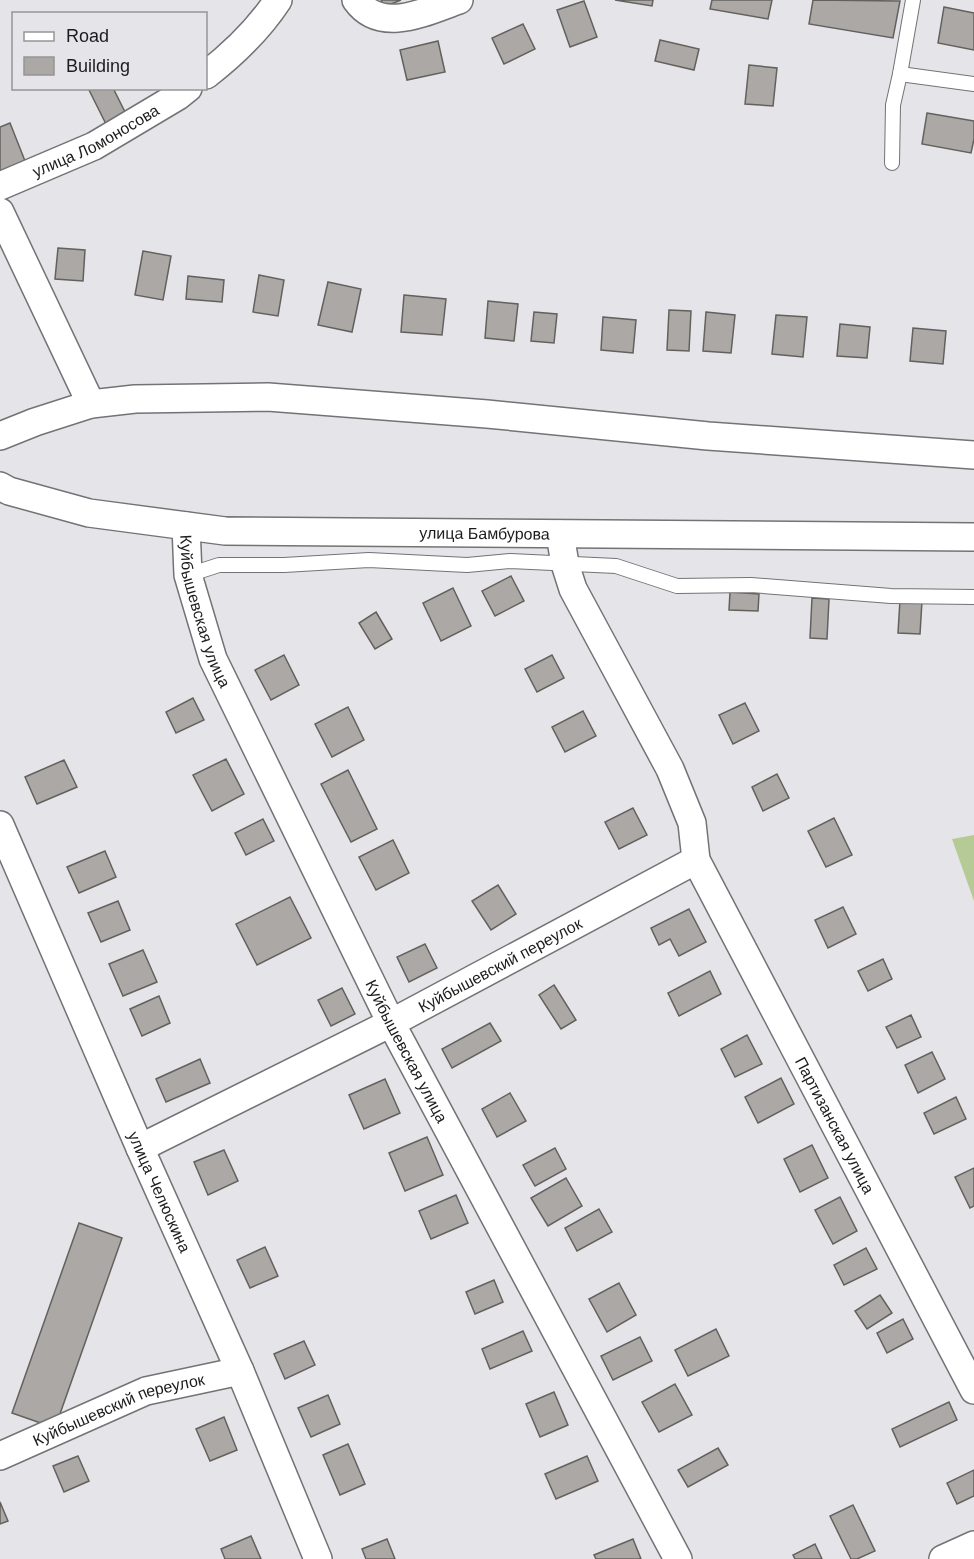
<svg xmlns="http://www.w3.org/2000/svg" width="974" height="1559" font-family="Arial,sans-serif">
<style>
.green{fill:#b5ca95}
.building{fill:#aba8a5;stroke:#63615e;stroke-width:1.5}
.lines{fill:none;stroke-linecap:round;stroke-linejoin:round}
.service-casing{stroke:#737376;stroke-width:16}
.minor-casing{stroke:#737376;stroke-width:30}
.service{stroke:#fff;stroke-width:14}
.minor{stroke:#fff;stroke-width:27}
.labels{text-anchor:middle;stroke-width:5;stroke-linejoin:round;paint-order:stroke}
.street-label{font-size:16px;fill:#1c1c1d;stroke:#e5e5e9}
</style>
<rect width="100%" height="100%" fill="#e5e5e9"/>
<!-- green -->
<path class="green" d="M 974,835 L 974,901 L 952,839 Z"/>
<!-- building -->
<g class="building">
<path d="M 381,0 L 401,0 L 384,7 Z"/>
<path d="M 615,0 L 653,0 L 652,6 Z"/>
<path d="M 712,0 L 772,0 L 768,19 L 710,9 Z"/>
<path d="M 813,0 L 900,1 L 893,38 L 809,24 Z"/>
<path d="M 584,1 L 597,37 L 570,47 L 557,10 Z"/>
<path d="M 944,7 L 974,13 L 974,50 L 938,43 Z"/>
<path d="M 523,24 L 535,49 L 504,64 L 492,38 Z"/>
<path d="M 660,40 L 699,49 L 694,70 L 655,61 Z"/>
<path d="M 438,41 L 445,72 L 407,80 L 400,50 Z"/>
<path d="M 749,65 L 777,68 L 773,106 L 745,104 Z"/>
<path d="M 88,88 L 113,88 L 129,120 L 109,130 Z"/>
<path d="M 927,113 L 974,121 L 974,139 L 971,153 L 922,144 Z"/>
<path d="M 10,123 L 27,166 L 0,174 L 0,127 Z"/>
<path d="M 58,248 L 85,250 L 83,281 L 55,279 Z"/>
<path d="M 143,251 L 171,256 L 163,300 L 135,295 Z"/>
<path d="M 259,275 L 284,280 L 278,316 L 253,312 Z"/>
<path d="M 188,276 L 224,280 L 222,302 L 186,299 Z"/>
<path d="M 328,282 L 361,289 L 352,332 L 318,325 Z"/>
<path d="M 404,295 L 446,299 L 442,335 L 401,332 Z"/>
<path d="M 488,301 L 518,304 L 514,341 L 485,338 Z"/>
<path d="M 669,310 L 691,311 L 689,351 L 667,350 Z"/>
<path d="M 534,312 L 557,314 L 554,343 L 531,341 Z"/>
<path d="M 706,312 L 735,315 L 731,353 L 703,351 Z"/>
<path d="M 776,315 L 807,317 L 803,357 L 772,354 Z"/>
<path d="M 603,317 L 636,320 L 633,353 L 601,350 Z"/>
<path d="M 840,324 L 870,327 L 867,358 L 837,356 Z"/>
<path d="M 913,328 L 946,331 L 943,364 L 910,361 Z"/>
<path d="M 511,576 L 524,601 L 495,616 L 482,591 Z"/>
<path d="M 453,588 L 471,626 L 441,641 L 423,603 Z"/>
<path d="M 730,592 L 759,594 L 758,611 L 729,610 Z"/>
<path d="M 812,598 L 829,599 L 827,639 L 810,638 Z"/>
<path d="M 900,600 L 922,601 L 920,634 L 898,633 Z"/>
<path d="M 376,612 L 392,639 L 375,649 L 359,623 Z"/>
<path d="M 284,655 L 299,685 L 271,700 L 255,670 Z"/>
<path d="M 552,655 L 564,678 L 537,692 L 525,669 Z"/>
<path d="M 193,698 L 204,720 L 176,733 L 166,712 Z"/>
<path d="M 745,703 L 759,731 L 733,744 L 719,715 Z"/>
<path d="M 348,707 L 364,740 L 332,757 L 315,724 Z"/>
<path d="M 583,711 L 596,736 L 565,752 L 552,727 Z"/>
<path d="M 226,759 L 244,794 L 212,811 L 193,775 Z"/>
<path d="M 64,760 L 77,787 L 37,804 L 25,777 Z"/>
<path d="M 348,770 L 377,829 L 351,842 L 321,784 Z"/>
<path d="M 777,774 L 789,798 L 763,811 L 752,787 Z"/>
<path d="M 633,808 L 647,835 L 619,849 L 605,822 Z"/>
<path d="M 834,818 L 852,855 L 826,867 L 808,831 Z"/>
<path d="M 263,819 L 274,841 L 246,855 L 235,833 Z"/>
<path d="M 393,840 L 409,873 L 376,890 L 359,857 Z"/>
<path d="M 105,851 L 116,877 L 79,893 L 67,867 Z"/>
<path d="M 498,885 L 516,914 L 491,930 L 472,901 Z"/>
<path d="M 290,897 L 311,938 L 257,965 L 236,924 Z"/>
<path d="M 118,901 L 130,930 L 101,942 L 88,913 Z"/>
<path d="M 843,907 L 856,934 L 828,948 L 815,920 Z"/>
<path d="M 689,909 L 706,942 L 679,956 L 670,939 L 659,945 L 651,928 Z"/>
<path d="M 425,944 L 437,968 L 409,982 L 397,957 Z"/>
<path d="M 143,950 L 157,982 L 123,996 L 109,964 Z"/>
<path d="M 883,959 L 892,979 L 868,991 L 858,971 Z"/>
<path d="M 710,971 L 721,994 L 679,1016 L 668,993 Z"/>
<path d="M 554,985 L 576,1020 L 561,1029 L 539,995 Z"/>
<path d="M 342,988 L 355,1014 L 331,1026 L 318,1000 Z"/>
<path d="M 159,996 L 170,1023 L 142,1036 L 130,1009 Z"/>
<path d="M 911,1015 L 921,1037 L 897,1048 L 886,1027 Z"/>
<path d="M 490,1023 L 501,1041 L 452,1068 L 442,1049 Z"/>
<path d="M 747,1035 L 762,1064 L 735,1077 L 721,1049 Z"/>
<path d="M 932,1052 L 945,1079 L 918,1093 L 905,1065 Z"/>
<path d="M 200,1059 L 210,1083 L 166,1102 L 156,1079 Z"/>
<path d="M 781,1078 L 794,1104 L 758,1123 L 745,1097 Z"/>
<path d="M 385,1079 L 400,1113 L 364,1129 L 349,1095 Z"/>
<path d="M 510,1093 L 526,1121 L 497,1137 L 482,1109 Z"/>
<path d="M 956,1097 L 966,1119 L 934,1134 L 924,1113 Z"/>
<path d="M 427,1137 L 443,1175 L 405,1191 L 389,1153 Z"/>
<path d="M 812,1145 L 828,1178 L 800,1192 L 784,1159 Z"/>
<path d="M 555,1148 L 566,1169 L 535,1186 L 523,1165 Z"/>
<path d="M 224,1150 L 238,1181 L 208,1195 L 194,1162 Z"/>
<path d="M 974,1168 L 974,1206 L 970,1208 L 955,1177 Z"/>
<path d="M 566,1178 L 582,1206 L 548,1226 L 531,1198 Z"/>
<path d="M 456,1195 L 468,1223 L 431,1239 L 419,1211 Z"/>
<path d="M 840,1197 L 857,1231 L 833,1244 L 815,1210 Z"/>
<path d="M 599,1209 L 612,1232 L 577,1251 L 565,1228 Z"/>
<path d="M 79,1223 L 122,1238 L 55,1428 L 12,1413 Z"/>
<path d="M 265,1247 L 278,1276 L 250,1288 L 237,1260 Z"/>
<path d="M 866,1248 L 877,1269 L 844,1285 L 834,1265 Z"/>
<path d="M 494,1280 L 503,1302 L 475,1314 L 466,1292 Z"/>
<path d="M 619,1283 L 636,1315 L 607,1332 L 589,1299 Z"/>
<path d="M 880,1295 L 892,1313 L 867,1329 L 855,1311 Z"/>
<path d="M 903,1319 L 913,1339 L 887,1353 L 877,1333 Z"/>
<path d="M 716,1329 L 729,1356 L 688,1376 L 675,1350 Z"/>
<path d="M 523,1331 L 532,1351 L 490,1369 L 482,1349 Z"/>
<path d="M 640,1337 L 652,1361 L 613,1380 L 601,1356 Z"/>
<path d="M 304,1341 L 315,1365 L 285,1379 L 274,1354 Z"/>
<path d="M 675,1384 L 692,1415 L 659,1432 L 642,1402 Z"/>
<path d="M 554,1392 L 568,1425 L 540,1437 L 526,1404 Z"/>
<path d="M 328,1395 L 340,1424 L 311,1437 L 298,1408 Z"/>
<path d="M 949,1402 L 957,1420 L 900,1447 L 892,1429 Z"/>
<path d="M 224,1417 L 237,1450 L 210,1461 L 196,1429 Z"/>
<path d="M 348,1444 L 365,1484 L 340,1495 L 323,1455 Z"/>
<path d="M 718,1448 L 728,1465 L 688,1487 L 678,1470 Z"/>
<path d="M 78,1456 L 89,1481 L 64,1492 L 53,1466 Z"/>
<path d="M 587,1456 L 598,1481 L 556,1499 L 545,1474 Z"/>
<path d="M 974,1470 L 974,1496 L 957,1504 L 947,1483 Z"/>
<path d="M 0,1502 L 8,1521 L 0,1524 Z"/>
<path d="M 853,1505 L 875,1551 L 857,1559 L 851,1559 L 830,1516 Z"/>
<path d="M 251,1536 L 261,1559 L 225,1559 L 221,1549 Z"/>
<path d="M 387,1539 L 395,1559 L 366,1559 L 362,1549 Z"/>
<path d="M 633,1539 L 641,1559 L 596,1559 L 594,1555 Z"/>
<path d="M 815,1544 L 822,1559 L 795,1559 L 793,1555 Z"/>
</g>
<g class="lines">
<defs>
<g id="service">
<path d="M 900,74 L 974,84"/>
<path d="M 892,163 L 893,105 L 900,74 L 913,0"/>
<path d="M 188,575 L 219,565 L 284,565 L 369,560 L 467,565 L 510,561 L 616,566 L 677,586 L 751,585 L 891,596 L 974,597"/>
</g>
<g id="minor">
<path d="M 356,0 C 381,35 427,11 459,0"/>
<path d="M 206,75 C 233,54 259,29 278,0"/>
<path id="s1" d="M 0,186 L 94,146 L 178,96 L 188,88"/>
<path d="M 0,212 L 91,404"/>
<path d="M 0,436 L 35,422 L 91,404 L 135,399 L 268,397 L 487,414 L 708,436 L 974,455"/>
<path id="s2" d="M 0,486 L 9,491 L 89,513 L 225,531 L 974,537"/>
<path id="s3" d="M 186,526 L 188,575 L 213,659 L 391,1023 L 678,1559"/>
<path id="s4" d="M 560,534 L 565,564 L 573,589 L 670,769 L 692,823 L 696,860 L 974,1390"/>
<path id="s5" d="M 0,825 L 140,1148 L 240,1371 L 318,1559"/>
<path id="s6" d="M 140,1148 L 391,1023 L 696,860"/>
<path id="s7" d="M 0,1456 L 146,1391 L 240,1371"/>
<path d="M 943,1559 L 974,1545"/>
</g>
</defs>
<!-- service casing -->
<use href="#service" class="service-casing"/>
<!-- minor casing -->
<use href="#minor" class="minor-casing"/>
<!-- service -->
<use href="#service" class="service"/>
<!-- minor -->
<use href="#minor" class="minor"/>
</g>
<g class="labels">
<!-- street labels -->
<g class="street-label">
<text dy="6" stroke="none"><textPath href="#s1" startOffset="106">улица Ломоносова</textPath></text>
<text dy="6" stroke="none"><textPath href="#s2" startOffset="490">улица Бамбурова</textPath></text>
<text dy="6" stroke="none"><textPath href="#s3" startOffset="88">Куйбышевская улица</textPath></text>
<text dy="6" stroke="none"><textPath href="#s6" startOffset="404">Куйбышевский переулок</textPath></text>
<text dy="6" stroke="none"><textPath href="#s3" startOffset="574">Куйбышевская улица</textPath></text>
<text dy="6" stroke="none"><textPath href="#s4" startOffset="656">Партизанская улица</textPath></text>
<text dy="6" stroke="none"><textPath href="#s5" startOffset="400">улица Челюскина</textPath></text>
<text dy="6" stroke="none"><textPath href="#s7" startOffset="128">Куйбышевский переулок</textPath></text>
</g>
</g>
<!-- legend -->
<rect x="12" y="12" width="195" height="78" fill="#e5e5e9" stroke="#959597" stroke-width="1.5"/>
<rect x="24" y="32" width="30" height="9" fill="#ffffff" stroke="#959597" stroke-width="1.5"/>
<text x="66" y="42" font-size="18" fill="#1c1c1d">Road</text>
<rect x="24" y="57" width="30" height="18" fill="#aba8a5" stroke="#959597" stroke-width="1.5"/>
<text x="66" y="72" font-size="18" fill="#1c1c1d">Building</text>
</svg>
